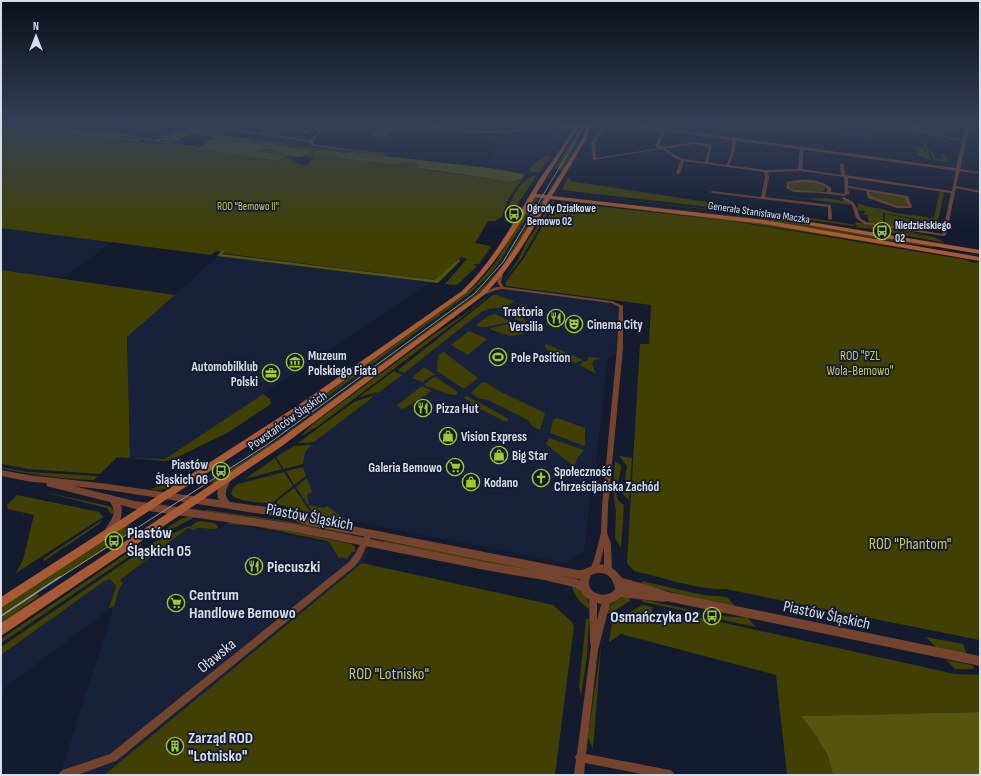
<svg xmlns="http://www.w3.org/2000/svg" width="981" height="776" font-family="'Sofia Sans Condensed',sans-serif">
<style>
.built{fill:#18213a}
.green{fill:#404004}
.forest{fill:#54550f}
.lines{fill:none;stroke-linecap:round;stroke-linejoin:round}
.minor{fill:#75442e;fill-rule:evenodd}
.tertiary{fill:#75442e;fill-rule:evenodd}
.secondary{fill:#a85935;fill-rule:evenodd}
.tram-far1{stroke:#8b92a1;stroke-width:1}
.tram{stroke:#8b92a1;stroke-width:1.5}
.labels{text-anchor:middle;stroke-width:3.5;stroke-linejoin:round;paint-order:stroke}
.far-park-label{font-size:11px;fill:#c8ca55;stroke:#141b2e}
.far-poi-label{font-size:11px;font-weight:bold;fill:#d6dce9;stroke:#141b2e;text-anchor:start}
.far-street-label{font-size:11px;fill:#d6dce9;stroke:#141b2e}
.poi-label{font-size:13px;font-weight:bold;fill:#d6dce9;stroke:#141b2e;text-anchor:start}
.park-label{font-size:13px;fill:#c8ca55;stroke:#141b2e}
.street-label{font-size:13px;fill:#d6dce9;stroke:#141b2e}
.near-street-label{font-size:16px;fill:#d6dce9;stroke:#141b2e}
.near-poi-label{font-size:16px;font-weight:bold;fill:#d6dce9;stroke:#141b2e;text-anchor:start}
.near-park-label{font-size:16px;fill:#c8ca55;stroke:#141b2e}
</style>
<rect width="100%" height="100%" fill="#141b2e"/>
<!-- built -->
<g class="built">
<path d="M 828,124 L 867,128 L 873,141 L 830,135 Z"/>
<path d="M 555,131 L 565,134 L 537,175 L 489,168 L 494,135 Z"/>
<path d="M 539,197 L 543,198 L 503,265 L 490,280 L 472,297 L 282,436 L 211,482 L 207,478 L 277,433 L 470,293 L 491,273 L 501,259 Z"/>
<path d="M 1,216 L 128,231 L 61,279 L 142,290 L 1,404 Z"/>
<path d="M 218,256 L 432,282 L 165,459 L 130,458 L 127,337 Z"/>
<path d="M 500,289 L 610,303 L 619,307 L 615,356 L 608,358 L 593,490 L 591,492 L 584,552 L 567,563 L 311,513 L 293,486 L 306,476 L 303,465 L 304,458 L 311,445 L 304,445 L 304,443 L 358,405 Z"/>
<path d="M 229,523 L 369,551 L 362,563 L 104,775 L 60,775 L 111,616 L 120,580 L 188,528 L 193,530 L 203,527 L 218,530 Z"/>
<path d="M 111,579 L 116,586 L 108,610 L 1,691 L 1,655 L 103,582 Z"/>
</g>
<!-- green -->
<g class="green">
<path d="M 1,123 L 41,123 L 77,129 L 68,133 L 168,145 L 279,161 L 284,156 L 257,153 C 267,146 277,152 288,155 L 287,157 L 296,163 L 307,165 L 314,158 L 306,157 L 312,151 C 305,150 299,148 293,146 C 283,144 258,146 251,142 L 254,139 L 350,152 L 352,149 L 386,153 L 384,156 L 321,150 L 316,155 L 396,165 C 404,160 411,162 419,165 L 418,169 L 508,181 L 517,181 L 524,177 L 507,201 L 502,217 L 494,221 L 488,221 L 475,243 L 491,246 L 499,235 L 479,264 L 475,264 L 474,265 L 477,266 L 457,285 L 445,284 L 467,259 L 461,257 L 436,280 L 221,253 L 223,251 L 216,251 L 211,255 L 1,228 Z"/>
<path d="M 247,123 L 291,123 L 292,125 C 281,134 273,135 259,133 L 262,131 Z"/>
<path d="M 891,123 L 908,123 L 916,128 L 910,123 L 914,123 L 923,128 L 916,123 L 944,123 L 944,128 L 939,130 L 942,130 L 926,130 L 943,132 L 951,129 C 944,136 915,128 904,127 L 946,133 L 943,135 L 904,129 Z"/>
<path d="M 384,124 L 412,129 L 409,131 L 396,128 L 385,138 L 370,136 Z"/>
<path d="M 579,128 L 582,128 L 574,141 L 578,142 L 562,170 L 554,169 Z"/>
<path d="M 922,142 L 925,142 L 929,151 L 933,152 L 936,159 L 944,159 L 941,154 L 943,154 L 948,160 L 947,162 L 935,161 L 930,152 L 928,152 L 932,160 L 915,155 L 920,153 L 915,148 L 915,147 L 924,148 L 925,152 L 927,152 Z"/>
<path d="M 547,155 L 551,156 L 539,172 L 531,172 L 529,169 C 530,168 542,157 547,155 Z"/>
<path d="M 537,175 L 513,211 L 507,223 L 505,215 C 512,199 518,179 537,175 Z"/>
<path d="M 570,178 L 570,181 L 856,225 L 855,222 L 934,236 L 859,225 L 852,226 L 770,214 L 562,190 L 567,179 Z"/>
<path d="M 794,182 C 804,182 816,181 825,187 L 825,189 L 822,191 L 799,191 L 790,188 L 791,183 Z"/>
<path d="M 940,191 L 945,192 L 942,193 L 944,194 L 938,221 L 929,218 L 934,217 Z"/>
<path d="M 873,192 L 906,198 L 908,205 C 900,209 878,202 871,196 L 871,193 Z"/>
<path d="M 564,193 L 754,214 L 865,230 L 756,215 Z"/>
<path d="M 779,195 L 807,199 L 826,198 L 843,201 L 843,198 L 853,205 L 789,197 Z"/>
<path d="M 535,197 L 539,197 L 501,259 L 491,273 L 470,293 L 277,433 L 274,432 L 459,298 L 476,285 L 496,262 Z"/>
<path d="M 562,197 L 781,221 L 932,245 L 933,247 L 938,248 L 723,215 Z"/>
<path d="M 543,198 L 545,199 C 525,233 507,268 478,295 L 292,432 L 213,484 L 211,482 L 283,436 L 472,297 L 490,280 L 503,265 Z"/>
<path d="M 555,200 L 521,259 L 501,284 L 518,260 L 527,241 L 533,233 L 551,202 Z"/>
<path d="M 559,202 L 731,221 L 967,260 L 974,263 L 980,262 L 980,640 L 725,589 C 697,590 662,577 634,571 L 627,563 L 640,344 L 649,344 L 651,305 L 506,286 L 505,283 L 524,258 L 556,203 Z"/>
<path d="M 858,203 L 883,213 L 883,225 L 869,222 L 867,215 L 860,214 L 864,214 L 865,211 L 858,210 Z"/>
<path d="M 600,205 L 676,213 L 773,225 L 925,251 L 746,223 Z"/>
<path d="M 863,206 L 882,209 L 895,213 L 927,217 L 931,220 L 921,220 L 884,213 Z"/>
<path d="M 885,214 L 916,220 L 919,222 L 921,230 L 885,225 Z"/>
<path d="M 860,225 L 934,237 L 946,243 L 888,232 L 884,230 L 855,227 Z"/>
<path d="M 1,270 L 175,295 L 127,337 L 130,458 L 165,459 L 263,394 L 270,399 L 271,404 L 229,432 L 171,460 L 165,461 L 117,457 L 100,474 L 29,469 L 1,464 Z"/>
<path d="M 496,289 L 473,309 L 318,426 L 300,437 L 315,422 L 436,333 L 468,312 Z"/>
<path d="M 493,295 L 496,295 L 514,301 L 507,307 L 488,309 L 481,312 L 404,373 L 398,370 Z"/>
<path d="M 522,304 L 528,306 L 523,318 L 529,326 L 527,327 L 510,315 Z"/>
<path d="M 495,314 L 519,325 L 521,326 C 503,317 490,332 476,325 L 488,316 Z"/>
<path d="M 509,324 L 520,329 L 524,334 L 511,336 L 491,330 L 491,328 Z"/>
<path d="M 469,331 L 487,339 L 468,355 L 451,345 Z"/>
<path d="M 546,344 L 583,360 L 575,363 L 546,349 L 545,345 Z"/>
<path d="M 443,352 L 445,353 L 478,378 L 464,389 L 437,371 L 438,356 Z"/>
<path d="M 589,357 L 602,358 L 594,360 L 592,363 L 596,374 L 580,365 L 582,362 L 587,361 Z"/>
<path d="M 424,367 L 436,375 L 431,376 L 423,382 L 412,378 Z"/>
<path d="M 394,371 L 402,375 L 378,393 L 376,392 L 358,398 Z"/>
<path d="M 435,377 L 437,378 L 458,392 L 456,395 L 448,394 L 424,385 L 432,378 Z"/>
<path d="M 485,382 L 501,392 L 545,413 L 540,430 L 533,427 L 528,420 L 488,400 L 480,399 L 471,393 L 481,383 Z"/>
<path d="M 422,386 L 432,391 L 403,409 L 396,406 Z"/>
<path d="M 371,396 L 373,397 L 314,442 L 298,443 L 354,402 Z"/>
<path d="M 467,396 L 509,419 L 506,422 L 470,404 L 471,402 L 465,399 L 464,397 Z"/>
<path d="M 557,418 L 585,428 L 585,446 L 550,433 L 553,420 Z"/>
<path d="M 549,438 L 584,450 L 577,458 L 575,465 L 571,464 L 546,444 Z"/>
<path d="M 311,445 L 305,453 L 303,464 L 284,469 L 276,457 L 294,446 Z"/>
<path d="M 619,456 L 632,458 L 629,500 L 623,494 L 627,466 Z"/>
<path d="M 275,458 L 282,469 L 245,479 Z"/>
<path d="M 615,461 L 621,465 C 622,478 608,497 624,505 L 621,548 L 615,538 L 616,512 L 613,487 Z"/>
<path d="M 1,467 L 27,472 L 98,476 L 94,480 C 63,479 31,475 1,468 Z"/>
<path d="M 303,467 L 306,476 L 294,485 L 286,471 Z"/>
<path d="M 284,472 L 293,486 L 272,503 C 263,503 236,502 231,494 L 233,488 L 238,484 Z"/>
<path d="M 189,477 C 176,485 166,492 150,489 Z"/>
<path d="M 307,478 L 312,492 L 307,494 L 309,505 L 324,508 L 327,506 L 348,521 L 314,514 L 296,487 Z"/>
<path d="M 294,488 L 311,513 L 277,504 L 277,501 Z"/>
<path d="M 39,491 L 109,506 L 112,508 L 114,513 L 111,514 L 107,508 Z"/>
<path d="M 17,495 L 99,512 L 103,517 L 16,573 L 23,560 L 34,515 L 8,509 L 7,505 Z"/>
<path d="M 207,510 L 286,521 L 362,537 L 360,538 L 286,522 L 205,511 Z"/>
<path d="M 187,517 L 195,517 L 152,539 L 152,538 L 179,520 Z"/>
<path d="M 102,520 L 99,524 L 44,561 L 43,559 Z"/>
<path d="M 198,521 L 215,523 L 219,528 C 211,532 202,525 193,530 L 188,528 L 120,580 L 123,583 L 119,589 L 114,607 L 109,608 L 116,586 L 110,579 L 103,582 L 1,655 L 1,647 L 155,542 L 189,526 L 190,527 Z"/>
<path d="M 228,522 L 283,529 L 351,544 L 355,547 L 355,552 L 352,552 L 347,559 L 341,557 L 339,559 L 330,543 L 327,541 L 254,526 L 228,524 Z"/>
<path d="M 128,524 L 133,531 L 37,593 L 39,596 L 1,623 L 1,608 L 43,579 Z"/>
<path d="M 384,541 L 562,574 L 562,577 L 383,543 Z"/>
<path d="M 141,544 L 142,546 L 140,549 L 1,643 L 1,639 Z"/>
<path d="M 362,563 L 553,605 L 572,622 L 574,626 L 555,775 L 104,775 Z"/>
<path d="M 642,581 L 703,595 L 727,597 L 736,607 L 689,597 L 642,584 Z"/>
<path d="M 572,585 C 581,590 589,597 590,609 C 582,606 572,593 572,585 Z"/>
<path d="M 622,597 L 630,597 L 630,601 L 611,613 L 606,613 L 611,604 Z"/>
<path d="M 641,599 L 691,610 L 691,612 L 643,602 Z"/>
<path d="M 642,605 L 652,607 L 652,612 L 674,616 L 675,612 L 955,674 L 980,675 L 980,712 L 802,716 L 815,734 L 828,756 L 833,775 L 787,775 L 776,675 L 621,634 L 609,642 L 612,623 Z"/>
<path d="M 721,616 L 748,618 L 756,627 L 723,620 Z"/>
<path d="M 586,619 L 589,619 L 587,656 L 581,696 L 579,687 Z"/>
<path d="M 926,637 L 963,644 L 967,655 L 938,649 Z"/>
<path d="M 601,646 L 593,749 L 588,737 Z"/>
<path d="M 946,660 L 972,665 L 974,669 L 955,669 Z"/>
</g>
<!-- forest -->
<g class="forest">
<path d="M 190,126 L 226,131 L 222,135 L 254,139 L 251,142 C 255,144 258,143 263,143 C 280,144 296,148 312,151 C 293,168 274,141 257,152 L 284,156 L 279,161 L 197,149 L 214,137 L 191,134 L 173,142 L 161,140 Z"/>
<path d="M 77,129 L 142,140 L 138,142 L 67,133 Z"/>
<path d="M 321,150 L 347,153 L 350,152 L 489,168 L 525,174 C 522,181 515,181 508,181 L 417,168 L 419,165 C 411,162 404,160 397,165 L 316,155 L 315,152 Z"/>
<path d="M 221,251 L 224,251 L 222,254 L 435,280 L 459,259 L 460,261 L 438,283 L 217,256 Z"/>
<path d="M 980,712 L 980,775 L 833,775 L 828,756 L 815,734 L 801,716 Z"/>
</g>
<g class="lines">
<!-- minor -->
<g class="minor">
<path d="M 59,123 L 84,128 L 93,123 L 97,123 L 88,128 L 156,140 L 188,125 L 181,123 L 191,123 L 310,140 L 319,131 L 310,130 L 310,128 L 311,128 L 322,130 L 313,141 L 314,144 L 352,150 L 350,151 L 313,146 L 312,146 L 310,142 L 190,125 L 159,141 L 198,147 L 198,149 L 197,149 L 51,123 Z"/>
<path d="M 302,123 L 305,123 L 301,130 L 310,131 L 310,133 L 298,132 Z"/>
<path d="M 463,123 L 465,123 L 464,131 L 463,132 L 462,131 Z"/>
<path d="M 534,123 L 537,123 L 541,129 L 541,130 L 539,130 Z"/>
<path d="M 889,123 L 893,123 L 904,128 L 966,140 L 964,141 L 903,130 Z"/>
<path d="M 601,128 L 615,128 L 616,129 L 615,130 L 603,130 L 595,143 L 596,158 L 659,148 L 655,145 L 663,130 L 664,129 L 665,130 L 659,145 L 663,147 L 695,142 L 712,145 L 708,162 L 726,165 C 731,157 732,149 732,140 L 734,139 L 736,140 C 735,149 734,157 729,165 L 766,170 L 798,169 L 800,149 L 802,148 L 804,149 L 802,169 L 841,175 L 840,164 L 842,163 L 844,164 L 845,175 L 952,191 L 956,170 L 958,169 L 960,170 L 956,186 L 980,191 L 980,193 L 956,188 L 946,235 L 944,236 L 864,224 L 856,218 L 853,208 L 851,204 L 841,198 L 844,197 L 853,202 L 857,208 L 860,218 L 866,222 L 921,230 L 921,220 L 945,222 L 951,193 L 848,178 L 848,186 L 908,196 L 912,207 L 911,208 L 897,208 L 868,198 L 866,191 L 848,188 L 849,194 L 844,196 L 820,193 L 794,192 L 786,188 L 787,182 C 801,178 819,178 831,188 L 831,192 L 844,194 L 845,193 L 844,177 L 800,171 L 768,172 L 769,177 L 765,197 L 831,205 L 832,219 L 830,220 L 828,219 L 828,207 L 712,193 L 710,192 L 712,191 L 761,197 L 765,177 L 764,172 L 684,161 L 680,173 L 678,174 L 676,173 L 681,160 L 675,158 L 662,149 L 593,160 L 591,143 ZM 695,144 L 709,147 L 705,162 L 684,159 L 677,156 L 665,149 ZM 803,182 L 819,184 L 827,188 L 827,192 L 795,190 L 790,188 L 790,184 ZM 870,192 L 905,198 L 908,206 L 897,206 L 871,196 ZM 924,222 L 944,224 L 942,234 L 925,231 Z"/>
<path d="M 499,274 L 503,274 L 503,275 L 501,282 L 504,287 L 612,301 L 623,306 L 623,348 L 608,506 L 607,533 L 611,544 L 612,570 L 611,572 L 608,573 L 605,572 L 604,570 L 604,547 L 601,560 L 597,571 L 594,572 L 591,571 L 590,569 L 594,560 L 601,533 L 602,506 L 617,348 L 619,307 L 611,303 L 503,289 C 495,289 488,295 480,295 L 480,293 L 496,287 L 500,287 L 497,282 Z"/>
<path d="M 369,531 L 371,532 L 372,534 L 361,558 L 355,566 L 116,761 L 77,775 L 58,775 L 60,772 L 63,770 L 110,754 L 349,562 L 355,554 L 367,532 Z"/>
<path d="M 593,593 L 596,594 L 597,597 L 597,620 L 601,605 L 604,597 L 607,596 L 610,597 L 611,600 L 598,650 L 586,754 L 670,770 L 673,772 L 675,775 L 647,775 L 585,763 L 584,775 L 574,775 L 576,759 L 575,757 L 577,754 L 591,646 L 590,643 L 589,597 L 590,594 Z"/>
</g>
<!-- tertiary -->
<g class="tertiary">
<path d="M 404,123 C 432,123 459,131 487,131 C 516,131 544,127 573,125 C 591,124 609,123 627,123 L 956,168 L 966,123 L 970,123 L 960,169 L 980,172 L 980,174 L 622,125 L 620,126 L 589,126 L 512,132 L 485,133 L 452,131 Z"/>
<path d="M 1,470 L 28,475 L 108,484 L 219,500 C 215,492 219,485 224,478 L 227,477 L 230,478 L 231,480 C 227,488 222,494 230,502 L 287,510 L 306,517 L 577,570 L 582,570 L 597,564 L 606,565 L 615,570 L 622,578 L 648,585 L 668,592 L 980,656 L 980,666 L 666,601 L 664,602 L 621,597 L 619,599 L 609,604 L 600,604 L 588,599 L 582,594 L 581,591 L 574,587 L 544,580 L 485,570 L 290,531 L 135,509 L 121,505 C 124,514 117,539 105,535 L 104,532 C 109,521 119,515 110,502 L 50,487 L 47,486 L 46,483 L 32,482 L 1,476 ZM 73,486 L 108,490 L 287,518 L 306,525 L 537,571 L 485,562 L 290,523 L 135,501 ZM 597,573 C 608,572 613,578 615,589 C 610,598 591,596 589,585 C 588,581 590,578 591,575 ZM 553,574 L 577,579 L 580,579 L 580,580 Z"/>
</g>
<!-- secondary -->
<g class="secondary">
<path d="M 577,123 L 581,123 L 536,194 L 547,195 L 580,143 L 589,123 L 593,123 L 584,143 L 552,196 L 764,220 L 980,257 L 980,261 L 764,224 L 550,199 C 531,233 512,267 484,295 L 282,446 L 1,636 L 1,623 L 276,442 L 480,293 C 507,264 526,232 545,198 L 535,197 C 515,232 495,265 466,293 L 303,410 L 1,608 L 1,597 L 297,406 L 462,291 C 496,258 515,219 539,180 C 552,161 566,143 577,123 Z"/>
<path d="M 774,216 L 980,250 L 980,254 L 772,219 L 771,218 Z"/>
</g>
<!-- tram-far1 -->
<g class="tram-far1">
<path d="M 909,123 C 921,131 935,133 949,130 L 948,123"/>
<path d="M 59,578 L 268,444 L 474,294 L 503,262 L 586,123"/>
</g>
<!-- tram -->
<path class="tram" d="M 1,616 L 60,577"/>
</g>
<!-- sky -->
<linearGradient id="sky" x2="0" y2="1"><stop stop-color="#0b0f19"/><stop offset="0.53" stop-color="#343f57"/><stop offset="1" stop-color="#343f57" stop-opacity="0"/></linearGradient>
<rect width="981" height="232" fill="url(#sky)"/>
<!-- icons -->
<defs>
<symbol id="bus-ring" viewBox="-11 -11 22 22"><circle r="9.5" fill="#141b2e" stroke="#a0c92b" stroke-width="1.5"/><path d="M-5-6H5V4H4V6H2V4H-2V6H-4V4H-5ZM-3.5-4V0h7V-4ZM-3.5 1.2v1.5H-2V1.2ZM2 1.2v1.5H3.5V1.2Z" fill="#a0c92b"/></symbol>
<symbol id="restaurant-ring" viewBox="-11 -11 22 22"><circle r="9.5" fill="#141b2e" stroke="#a0c92b" stroke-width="1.5"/><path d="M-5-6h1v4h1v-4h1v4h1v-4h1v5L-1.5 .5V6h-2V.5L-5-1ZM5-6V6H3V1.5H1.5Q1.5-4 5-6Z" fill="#a0c92b"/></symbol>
<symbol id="theatre-ring" viewBox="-11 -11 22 22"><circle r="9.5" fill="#141b2e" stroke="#a0c92b" stroke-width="1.5"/><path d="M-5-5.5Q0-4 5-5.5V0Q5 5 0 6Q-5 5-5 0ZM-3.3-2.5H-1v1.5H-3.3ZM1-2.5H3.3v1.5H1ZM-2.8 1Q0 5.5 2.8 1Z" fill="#a0c92b"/></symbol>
<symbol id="stadium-ring" viewBox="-11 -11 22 22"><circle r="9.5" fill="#141b2e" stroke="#a0c92b" stroke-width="1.5"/><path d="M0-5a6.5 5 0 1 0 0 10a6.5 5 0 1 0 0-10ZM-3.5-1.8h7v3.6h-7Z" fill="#a0c92b"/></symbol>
<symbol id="museum-ring" viewBox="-11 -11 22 22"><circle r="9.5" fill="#141b2e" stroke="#a0c92b" stroke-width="1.5"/><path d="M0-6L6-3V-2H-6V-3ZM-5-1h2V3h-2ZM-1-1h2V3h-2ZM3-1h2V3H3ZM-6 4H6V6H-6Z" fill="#a0c92b"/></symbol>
<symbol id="office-ring" viewBox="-11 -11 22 22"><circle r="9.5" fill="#141b2e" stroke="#a0c92b" stroke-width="1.5"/><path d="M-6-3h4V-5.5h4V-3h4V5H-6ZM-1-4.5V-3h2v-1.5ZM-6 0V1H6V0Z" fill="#a0c92b"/></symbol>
<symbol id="shop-ring" viewBox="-11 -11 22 22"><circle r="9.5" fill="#141b2e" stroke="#a0c92b" stroke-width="1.5"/><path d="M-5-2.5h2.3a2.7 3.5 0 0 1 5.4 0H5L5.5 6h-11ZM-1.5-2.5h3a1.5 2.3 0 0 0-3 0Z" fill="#a0c92b"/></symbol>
<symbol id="supermarket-ring" viewBox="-11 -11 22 22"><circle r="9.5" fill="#141b2e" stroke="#a0c92b" stroke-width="1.5"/><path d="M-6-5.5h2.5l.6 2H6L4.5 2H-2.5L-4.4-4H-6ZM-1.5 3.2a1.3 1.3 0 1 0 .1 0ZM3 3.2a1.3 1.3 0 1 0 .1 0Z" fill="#a0c92b"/></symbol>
<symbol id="church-ring" viewBox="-11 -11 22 22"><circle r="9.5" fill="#141b2e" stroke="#a0c92b" stroke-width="1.5"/><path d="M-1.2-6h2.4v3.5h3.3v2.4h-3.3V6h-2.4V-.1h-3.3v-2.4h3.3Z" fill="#a0c92b"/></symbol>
<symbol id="building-ring" viewBox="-11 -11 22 22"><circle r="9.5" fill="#141b2e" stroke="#a0c92b" stroke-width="1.5"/><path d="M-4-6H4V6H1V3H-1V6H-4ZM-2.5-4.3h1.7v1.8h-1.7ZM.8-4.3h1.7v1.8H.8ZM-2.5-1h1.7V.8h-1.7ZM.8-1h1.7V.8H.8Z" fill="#a0c92b"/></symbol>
</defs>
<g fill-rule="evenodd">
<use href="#bus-ring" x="504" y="204" width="20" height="20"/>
<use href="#bus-ring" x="872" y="221" width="20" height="20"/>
<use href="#restaurant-ring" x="546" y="308" width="20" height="20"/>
<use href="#theatre-ring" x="564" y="314" width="20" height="20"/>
<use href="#stadium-ring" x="488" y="347" width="20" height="20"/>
<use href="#museum-ring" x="285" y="352" width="20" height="20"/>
<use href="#office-ring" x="261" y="363" width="20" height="20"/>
<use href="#restaurant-ring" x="413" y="398" width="20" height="20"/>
<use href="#shop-ring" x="438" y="426" width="20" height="20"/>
<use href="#shop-ring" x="489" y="445" width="20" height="20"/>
<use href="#supermarket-ring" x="445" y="457" width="20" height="20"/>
<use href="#bus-ring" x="211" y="461" width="20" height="20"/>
<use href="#church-ring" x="531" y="468" width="20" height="20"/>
<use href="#shop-ring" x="461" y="472" width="20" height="20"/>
<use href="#bus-ring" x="104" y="531" width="20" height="20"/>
<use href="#restaurant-ring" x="244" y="556" width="20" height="20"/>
<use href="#supermarket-ring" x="166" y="593" width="20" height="20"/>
<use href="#bus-ring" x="702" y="606" width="20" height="20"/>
<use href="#building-ring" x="165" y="736" width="20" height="20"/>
</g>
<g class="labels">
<!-- far-park labels -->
<g class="far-park-label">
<text x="248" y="210">ROD "Bemowo II"</text>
</g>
<!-- far-poi labels -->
<g class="far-poi-label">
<text x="527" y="212">Ogrody Działkowe<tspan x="527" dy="13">Bemowo 02</tspan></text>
<text x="895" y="229">Niedzielskiego<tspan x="895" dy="13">02</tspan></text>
</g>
<!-- far-street labels -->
<g class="far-street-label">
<text transform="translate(759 212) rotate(8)" y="4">Generała Stanisława Maczka</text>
</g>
<!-- poi labels -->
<g class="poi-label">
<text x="543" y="316" text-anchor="end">Trattoria<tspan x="543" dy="15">Versilia</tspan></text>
<text x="587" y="329">Cinema City</text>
<text x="308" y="360">Muzeum<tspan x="308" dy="15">Polskiego Fiata</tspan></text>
<text x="511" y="362">Pole Position</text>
<text x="258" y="371" text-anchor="end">Automobilklub<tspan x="258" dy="15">Polski</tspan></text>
<text x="436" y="413">Pizza Hut</text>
<text x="461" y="441">Vision Express</text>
<text x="512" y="460">Big Star</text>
<text x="208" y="469" text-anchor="end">Piastów<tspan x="208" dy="15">Śląskich 06</tspan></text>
<text x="442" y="472" text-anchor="end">Galeria Bemowo</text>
<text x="554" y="476">Społeczność<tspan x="554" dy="15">Chrześcijańska Zachód</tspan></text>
<text x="484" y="487">Kodano</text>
</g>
<!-- park labels -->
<g class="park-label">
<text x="860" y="360">ROD "PZL<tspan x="860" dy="15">Wola-Bemowo"</tspan></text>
</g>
<!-- street labels -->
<g class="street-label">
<text transform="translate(287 420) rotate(-35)" y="5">Powstańców Śląskich</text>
</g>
<!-- near-street labels -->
<g class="near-street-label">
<text transform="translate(310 516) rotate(11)" y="6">Piastów Śląskich</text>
<text transform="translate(827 614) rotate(12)" y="6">Piastów Śląskich</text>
<text transform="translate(216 655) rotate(-39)" y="6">Oławska</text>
</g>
<!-- near-poi labels -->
<g class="near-poi-label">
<text x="127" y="538">Piastów<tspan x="127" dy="18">Śląskich 05</tspan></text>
<text x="267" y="572">Piecuszki</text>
<text x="189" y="600">Centrum<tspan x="189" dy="18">Handlowe Bemowo</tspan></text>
<text x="699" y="622" text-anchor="end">Osmańczyka 02</text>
<text x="188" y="743">Zarząd ROD<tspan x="188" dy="18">"Lotnisko"</tspan></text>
</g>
<!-- near-park labels -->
<g class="near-park-label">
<text x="910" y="549">ROD "Phantom"</text>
<text x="389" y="679">ROD "Lotnisko"</text>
</g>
</g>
<!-- border -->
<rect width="981" height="776" fill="none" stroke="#d6dce9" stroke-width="4"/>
<!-- north arrow -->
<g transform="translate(36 36)" stroke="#141b2e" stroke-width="3" paint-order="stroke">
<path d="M0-3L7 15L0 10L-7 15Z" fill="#d6dce9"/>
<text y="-6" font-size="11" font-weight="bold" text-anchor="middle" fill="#d6dce9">N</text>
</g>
</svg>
